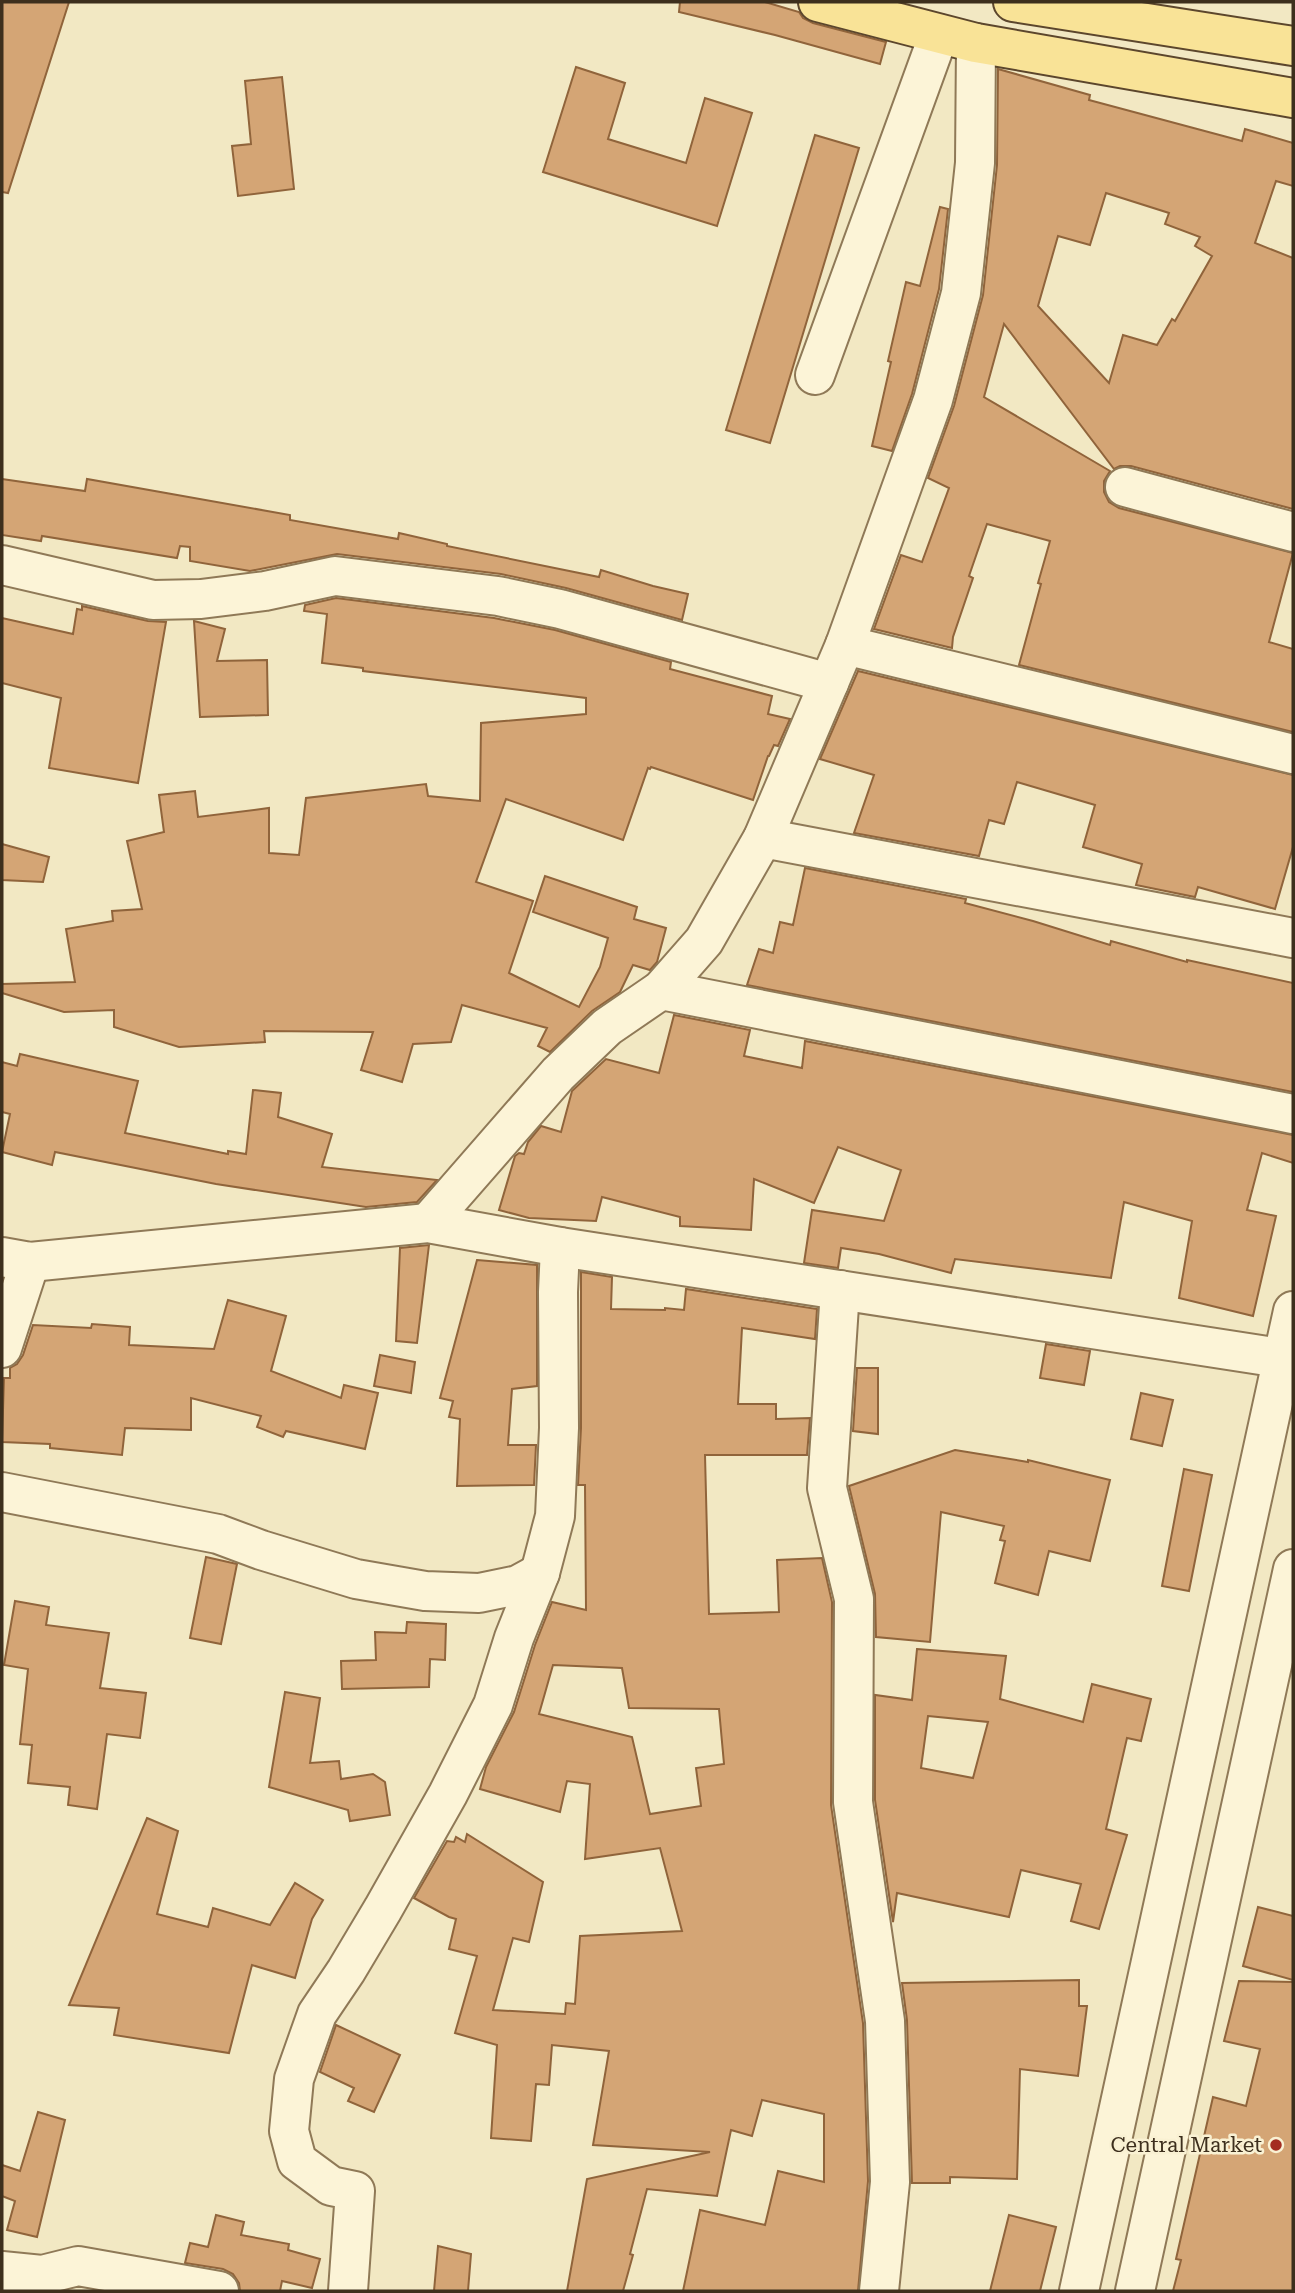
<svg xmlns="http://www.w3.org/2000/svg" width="1295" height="2293" font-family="'Roboto Serif',serif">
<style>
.building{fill:#d4a575;stroke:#90643b;stroke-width:2;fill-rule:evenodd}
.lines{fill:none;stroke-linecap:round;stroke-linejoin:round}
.minor-casing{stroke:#8f7957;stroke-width:42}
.major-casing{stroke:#5c462c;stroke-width:42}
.minor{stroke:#fcf4d7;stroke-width:38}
.major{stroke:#f9e397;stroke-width:38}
.poi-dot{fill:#a42c21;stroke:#f9f1d3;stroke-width:2.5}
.labels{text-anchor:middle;stroke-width:5;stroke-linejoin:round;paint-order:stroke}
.poi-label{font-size:21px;fill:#3d2f1d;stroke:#f9f1d3;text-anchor:end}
</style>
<rect width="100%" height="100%" fill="#f2e8c3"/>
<!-- building -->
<g class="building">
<path d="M 2,2 L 69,2 L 8,193 L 2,192 Z"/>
<path d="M 680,2 L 765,2 L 799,12 L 803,18 L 813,23 L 886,42 L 880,64 L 775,35 L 679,12 Z"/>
<path d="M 576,67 L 625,83 L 608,139 L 686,163 L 705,98 L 752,113 L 717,226 L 543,172 Z"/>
<path d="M 998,69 L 1090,95 L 1089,100 L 1242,141 L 1245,129 L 1293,143 L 1293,186 L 1276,181 L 1255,243 L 1293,258 L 1293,509 L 1131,466 L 1120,466 L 1114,469 L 1004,324 L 984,397 L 1110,471 L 1104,481 L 1104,492 L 1109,502 L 1119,508 L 1293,553 L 1269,642 L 1293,649 L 1293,732 L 1019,665 L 1041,584 L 1038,583 L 1050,541 L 987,524 L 969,576 L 973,578 L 953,637 L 952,648 L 874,629 L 901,555 L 922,562 L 949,488 L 928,478 L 954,406 L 983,295 L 997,165 ZM 1106,193 L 1169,213 L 1165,224 L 1200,237 L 1195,246 L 1212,256 L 1175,321 L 1172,319 L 1157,345 L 1123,335 L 1109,383 L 1038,306 L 1058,236 L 1090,245 Z"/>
<path d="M 282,77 L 294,189 L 238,196 L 232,146 L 251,144 L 245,81 Z"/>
<path d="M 815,135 L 859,148 L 770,443 L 726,430 Z"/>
<path d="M 940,207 L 948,209 L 939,289 L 912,394 L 892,451 L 872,446 L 891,362 L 888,361 L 906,282 L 920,286 Z"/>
<path d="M 2,479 L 85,491 L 87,479 L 290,515 L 290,520 L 398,539 L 399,533 L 447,544 L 447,546 L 599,577 L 601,570 L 653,586 L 688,594 L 682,620 L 566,588 L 501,574 L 337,554 L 250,571 L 190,561 L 190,547 L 180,546 L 177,558 L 42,536 L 41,541 L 2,535 Z"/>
<path d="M 336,598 L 494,618 L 555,630 L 671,662 L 670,669 L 772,696 L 768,714 L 790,719 L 778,746 L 774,745 L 769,756 L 768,756 L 753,800 L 651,767 L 650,769 L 648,768 L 623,840 L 506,799 L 476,882 L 533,901 L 509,973 L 579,1007 L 600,967 L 608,938 L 533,912 L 545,876 L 637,907 L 634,919 L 666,928 L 657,962 L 650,970 L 633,965 L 620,992 L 592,1011 L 550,1052 L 538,1046 L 547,1028 L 462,1005 L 451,1042 L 413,1044 L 402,1082 L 361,1070 L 373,1032 L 264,1031 L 265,1042 L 179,1047 L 114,1027 L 114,1010 L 64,1012 L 2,993 L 2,984 L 75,982 L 66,929 L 113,921 L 112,911 L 142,909 L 127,841 L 164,832 L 159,795 L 195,791 L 198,817 L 269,808 L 269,853 L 299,855 L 306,798 L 426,784 L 428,796 L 480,801 L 481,723 L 586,714 L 586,698 L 363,671 L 363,668 L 322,663 L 327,614 L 304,611 L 305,605 Z"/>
<path d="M 82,606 L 148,621 L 166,622 L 138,783 L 49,768 L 61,698 L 2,683 L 2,618 L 73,634 L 77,609 L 82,610 Z"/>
<path d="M 194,621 L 225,629 L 217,661 L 267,660 L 268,715 L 200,717 Z"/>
<path d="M 858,671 L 1293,775 L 1293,847 L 1275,909 L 1198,887 L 1195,897 L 1136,885 L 1142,864 L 1083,847 L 1095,805 L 1017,782 L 1004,824 L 989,820 L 979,856 L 854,833 L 874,775 L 820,759 Z"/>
<path d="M 2,844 L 49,857 L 43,882 L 2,880 Z"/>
<path d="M 805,868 L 966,899 L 965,903 L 1033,921 L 1110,945 L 1111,941 L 1187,962 L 1187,960 L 1293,983 L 1293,1092 L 747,985 L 759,949 L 773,953 L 780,922 L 793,925 Z"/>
<path d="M 674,1015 L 750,1030 L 744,1056 L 802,1068 L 805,1041 L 1293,1135 L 1293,1163 L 1262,1153 L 1247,1210 L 1276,1216 L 1253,1316 L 1179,1298 L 1192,1221 L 1124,1202 L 1111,1278 L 955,1259 L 951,1273 L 879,1254 L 841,1248 L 838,1268 L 804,1263 L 812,1210 L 884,1221 L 901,1170 L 838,1147 L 814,1203 L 754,1179 L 751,1230 L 680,1226 L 680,1217 L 602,1197 L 596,1221 L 529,1218 L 499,1210 L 515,1156 L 519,1153 L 524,1154 L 528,1142 L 541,1126 L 561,1132 L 572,1091 L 606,1059 L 659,1073 Z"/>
<path d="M 20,1054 L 138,1081 L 125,1133 L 228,1154 L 228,1151 L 246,1154 L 253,1090 L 281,1093 L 278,1117 L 332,1134 L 322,1167 L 437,1180 L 417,1202 L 366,1207 L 216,1184 L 55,1152 L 52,1165 L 2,1152 L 10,1114 L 2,1112 L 2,1062 L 17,1066 Z"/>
<path d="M 429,1245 L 417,1343 L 396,1341 L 400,1248 Z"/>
<path d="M 477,1260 L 537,1265 L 537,1386 L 512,1389 L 508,1445 L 536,1445 L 534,1485 L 457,1486 L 460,1419 L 449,1417 L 453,1401 L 440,1398 Z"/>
<path d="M 581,1272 L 612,1277 L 611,1309 L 665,1310 L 665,1308 L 684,1310 L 686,1289 L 817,1309 L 815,1339 L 742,1328 L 738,1404 L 776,1404 L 776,1419 L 810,1418 L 807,1455 L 705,1455 L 709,1614 L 779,1612 L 777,1560 L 822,1558 L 832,1602 L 831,1805 L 863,2023 L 868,2181 L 858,2291 L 683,2291 L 700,2210 L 765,2225 L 778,2171 L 824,2182 L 824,2114 L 762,2100 L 752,2136 L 731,2130 L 717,2196 L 647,2189 L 630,2254 L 633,2255 L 623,2291 L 567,2291 L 587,2179 L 710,2152 L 593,2145 L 609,2051 L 552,2045 L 549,2085 L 536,2084 L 531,2141 L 491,2138 L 497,2045 L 455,2033 L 477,1956 L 449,1949 L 456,1919 L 449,1917 L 414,1898 L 447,1841 L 454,1842 L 456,1837 L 465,1842 L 467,1834 L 543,1882 L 529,1942 L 513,1938 L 493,2010 L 565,2014 L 566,2003 L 575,2004 L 580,1936 L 682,1931 L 660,1848 L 585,1859 L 590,1784 L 567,1781 L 560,1812 L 480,1789 L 486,1767 L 514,1712 L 535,1645 L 552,1602 L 586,1610 L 585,1485 L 578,1485 L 581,1428 ZM 553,1665 L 622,1668 L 629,1708 L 719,1709 L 724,1764 L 696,1768 L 701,1806 L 650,1814 L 632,1737 L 539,1714 Z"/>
<path d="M 228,1300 L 286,1316 L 271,1371 L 341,1398 L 344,1385 L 378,1393 L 365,1449 L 286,1431 L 283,1437 L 257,1427 L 261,1416 L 191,1398 L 191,1430 L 125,1428 L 122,1455 L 50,1448 L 50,1444 L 2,1442 L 4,1378 L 10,1378 L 10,1368 L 17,1364 L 23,1355 L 33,1325 L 91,1328 L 92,1324 L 130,1327 L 129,1345 L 214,1349 Z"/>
<path d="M 1046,1344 L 1090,1351 L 1084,1385 L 1040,1378 Z"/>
<path d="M 380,1355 L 415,1362 L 411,1393 L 374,1386 Z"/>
<path d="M 857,1368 L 878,1368 L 878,1434 L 853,1431 Z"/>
<path d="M 1141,1393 L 1173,1400 L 1162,1446 L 1131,1439 Z"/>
<path d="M 955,1450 L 1028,1462 L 1028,1460 L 1110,1480 L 1090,1561 L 1049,1551 L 1038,1595 L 995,1583 L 1005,1541 L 1000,1540 L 1004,1526 L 941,1512 L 930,1642 L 876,1637 L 875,1594 L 849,1486 Z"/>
<path d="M 1184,1469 L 1212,1475 L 1189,1591 L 1162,1586 Z"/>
<path d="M 206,1557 L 237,1564 L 221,1644 L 190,1638 Z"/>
<path d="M 15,1601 L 49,1607 L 46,1625 L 109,1633 L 100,1688 L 146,1693 L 140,1738 L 107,1734 L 97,1809 L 68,1805 L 70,1787 L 28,1783 L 32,1745 L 20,1744 L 28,1669 L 4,1665 Z"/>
<path d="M 407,1622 L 446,1624 L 445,1660 L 430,1659 L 429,1687 L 342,1689 L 341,1661 L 376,1660 L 375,1632 L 406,1633 Z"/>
<path d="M 917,1649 L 1006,1656 L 1000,1699 L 1083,1722 L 1092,1684 L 1151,1699 L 1141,1741 L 1127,1738 L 1106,1829 L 1127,1835 L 1099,1929 L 1071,1921 L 1081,1884 L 1021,1870 L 1009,1917 L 897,1893 L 893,1922 L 875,1800 L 875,1695 L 912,1700 ZM 928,1716 L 988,1722 L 973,1778 L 921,1768 Z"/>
<path d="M 285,1692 L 320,1698 L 310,1763 L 339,1761 L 341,1779 L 373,1774 L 385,1782 L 390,1815 L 350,1821 L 348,1810 L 269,1787 Z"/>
<path d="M 147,1818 L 178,1831 L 157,1914 L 208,1927 L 213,1908 L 270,1925 L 295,1883 L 323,1900 L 312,1919 L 295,1978 L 252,1965 L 229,2053 L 114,2035 L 119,2008 L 69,2005 Z"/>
<path d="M 1258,1907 L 1293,1916 L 1293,1980 L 1243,1966 Z"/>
<path d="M 1079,1980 L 1079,2006 L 1087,2006 L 1078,2076 L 1020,2069 L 1017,2179 L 950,2177 L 950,2183 L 912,2183 L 907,2020 L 902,1983 Z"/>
<path d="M 1239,1981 L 1293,1982 L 1293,2291 L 1173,2291 L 1181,2260 L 1176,2259 L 1213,2097 L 1246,2106 L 1260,2049 L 1224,2041 Z"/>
<path d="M 336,2025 L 400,2055 L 374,2112 L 348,2101 L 354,2088 L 320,2072 Z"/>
<path d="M 38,2112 L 65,2120 L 37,2237 L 7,2230 L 15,2201 L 2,2196 L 2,2165 L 20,2171 Z"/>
<path d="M 216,2215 L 244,2222 L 241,2235 L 289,2244 L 288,2250 L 320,2259 L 312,2288 L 282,2281 L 280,2291 L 240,2291 L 239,2283 L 233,2274 L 223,2269 L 185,2263 L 190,2243 L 208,2247 Z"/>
<path d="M 1009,2215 L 1056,2227 L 1040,2291 L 990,2291 Z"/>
<path d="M 438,2246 L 471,2254 L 468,2291 L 434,2291 Z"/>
</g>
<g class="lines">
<defs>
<g id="minor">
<path d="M 815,375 L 939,34"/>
<path d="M 1125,487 L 1293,532"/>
<path d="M 2,565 L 153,600 L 201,599 L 265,591 L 335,576 L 498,596 L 560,609 L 829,683"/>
<path d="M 845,645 L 1293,754"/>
<path d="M 763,838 L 1293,938"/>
<path d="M 661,990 L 1293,1114"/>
<path d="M 428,1223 L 558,1074 L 607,1027 L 661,990 L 704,941 L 763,838 L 845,645 L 933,400 L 961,293 L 975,163 L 976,43"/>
<path d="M 2,1257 L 30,1262 L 428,1223 L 560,1247 L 1293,1360"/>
<path d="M 840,1290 L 827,1488 L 854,1599 L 853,1802 L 885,2021 L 890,2182 L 879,2291"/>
<path d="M 2,1348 L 30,1262"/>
<path d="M 2,1492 L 218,1534 L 261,1550 L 356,1579 L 425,1591 L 479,1593 L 518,1585 L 540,1573"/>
<path d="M 2,2271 L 42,2275 L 78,2266 L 219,2291"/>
<path d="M 348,2291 L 355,2191 L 331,2186 L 297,2161 L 289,2131 L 294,2079 L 317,2014 L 346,1971 L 383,1909 L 448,1794 L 493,1705 L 514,1638 L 540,1573 L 555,1516 L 559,1428 L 558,1292 L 560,1247"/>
<path d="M 1079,2291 L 1293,1311"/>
<path d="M 1135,2291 L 1293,1569"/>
</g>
<g id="major">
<path d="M 818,2 L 976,43 L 1293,98"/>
<path d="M 1013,2 L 1293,46"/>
</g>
</defs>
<!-- minor casing -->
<use href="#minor" class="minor-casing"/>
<!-- major casing -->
<use href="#major" class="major-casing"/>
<!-- minor -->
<use href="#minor" class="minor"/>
<!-- major -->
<use href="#major" class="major"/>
</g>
<!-- markers -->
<circle class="poi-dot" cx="1276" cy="2145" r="7"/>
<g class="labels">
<!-- poi labels -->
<g class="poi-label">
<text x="1262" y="2152">Central Market</text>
</g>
</g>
<!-- border -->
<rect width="1295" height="2293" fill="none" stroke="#3d2f1d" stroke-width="7"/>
</svg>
